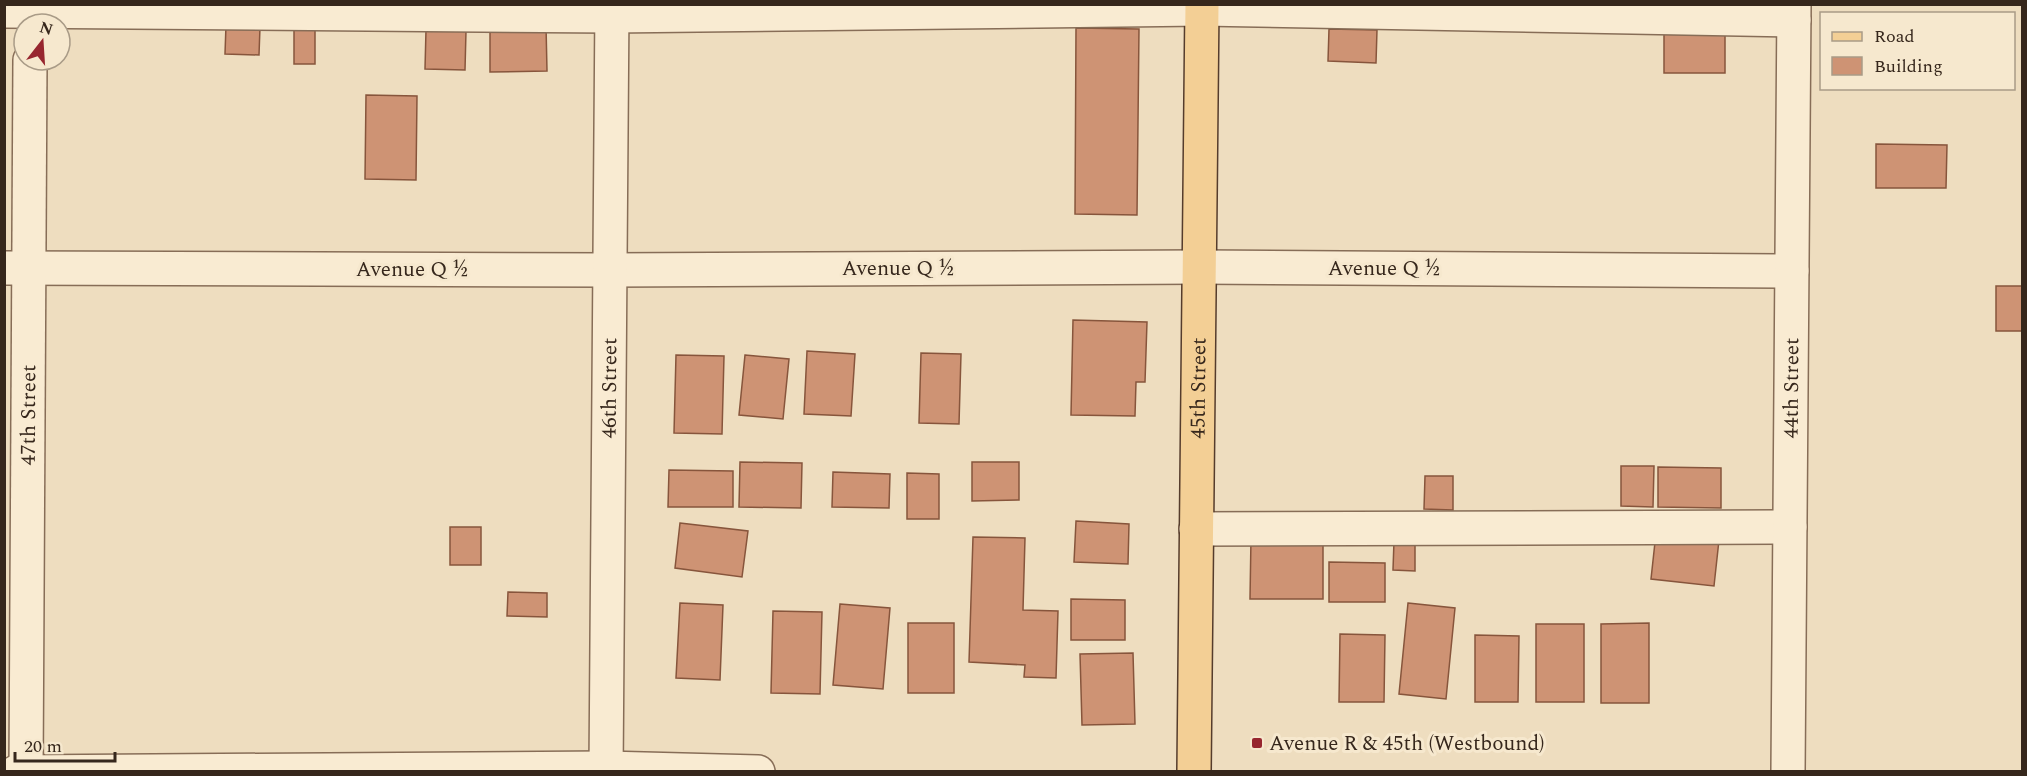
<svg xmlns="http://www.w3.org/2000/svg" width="2027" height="776" font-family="Spectral,serif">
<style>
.building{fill:#ce9374;stroke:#87553c;stroke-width:1.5}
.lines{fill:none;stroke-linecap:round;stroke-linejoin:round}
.minor-casing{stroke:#876d57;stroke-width:36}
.major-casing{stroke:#553c2c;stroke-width:36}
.minor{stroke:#f9ebd2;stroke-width:33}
.major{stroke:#f3cf95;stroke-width:33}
.poi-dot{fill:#97262f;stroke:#f6e8ce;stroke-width:2}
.labels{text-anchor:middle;stroke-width:6;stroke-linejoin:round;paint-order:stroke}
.street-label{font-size:21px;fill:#36271c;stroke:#f6e8ce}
.poi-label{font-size:21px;fill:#36271c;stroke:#f6e8ce;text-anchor:start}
</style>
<rect width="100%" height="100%" fill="#eeddbf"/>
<!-- building -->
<g class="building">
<path d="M 226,25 L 260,27 L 259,55 L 225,54 Z"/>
<path d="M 546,25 L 547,71 L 490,72 L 490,26 Z"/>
<path d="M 294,28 L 315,29 L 315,64 L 294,64 Z"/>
<path d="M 1076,28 L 1139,29 L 1137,215 L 1075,214 Z"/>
<path d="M 1329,29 L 1377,30 L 1376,63 L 1328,61 Z"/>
<path d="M 426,30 L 466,31 L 465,70 L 425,69 Z"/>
<rect x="1664" y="33" width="61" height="40"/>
<path d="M 366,95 L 417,96 L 416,180 L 365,179 Z"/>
<path d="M 1876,144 L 1947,145 L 1946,188 L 1876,188 Z"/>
<rect x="1996" y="286" width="26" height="45"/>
<path d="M 1073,320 L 1147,322 L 1145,382 L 1136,382 L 1135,416 L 1071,415 Z"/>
<path d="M 807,351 L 855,354 L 851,416 L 804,414 Z"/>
<path d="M 921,353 L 961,354 L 959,424 L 919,423 Z"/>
<path d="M 676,355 L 724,356 L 722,434 L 674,433 Z"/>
<path d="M 745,355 L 789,359 L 783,419 L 739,415 Z"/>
<path d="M 740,462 L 802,463 L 801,508 L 739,507 Z"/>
<path d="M 972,462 L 1019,462 L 1019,500 L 972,501 Z"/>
<path d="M 1621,466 L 1654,466 L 1653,507 L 1621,506 Z"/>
<path d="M 1658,467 L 1721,468 L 1721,508 L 1658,507 Z"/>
<path d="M 669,470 L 733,471 L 733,507 L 668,507 Z"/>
<path d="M 833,472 L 890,474 L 889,508 L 832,507 Z"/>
<path d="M 907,473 L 939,474 L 939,519 L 907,519 Z"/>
<path d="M 1425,476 L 1453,476 L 1453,510 L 1424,509 Z"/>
<path d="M 1076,521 L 1129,524 L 1128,564 L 1074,562 Z"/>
<path d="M 680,523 L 748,531 L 742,577 L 675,568 Z"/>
<rect x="450" y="527" width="31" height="38"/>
<path d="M 1656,533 L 1719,540 L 1714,586 L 1651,579 Z"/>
<path d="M 973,537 L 1025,538 L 1023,610 L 1058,611 L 1056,678 L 1024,677 L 1025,665 L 969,662 Z"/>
<path d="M 1251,538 L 1323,539 L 1323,599 L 1250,599 Z"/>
<path d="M 1394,541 L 1415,541 L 1415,571 L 1393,570 Z"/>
<path d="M 1329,562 L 1385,563 L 1385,602 L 1329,602 Z"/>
<path d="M 508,592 L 547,593 L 547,617 L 507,616 Z"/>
<path d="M 1071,599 L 1125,600 L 1125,640 L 1071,640 Z"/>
<path d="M 680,603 L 723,605 L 720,680 L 676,678 Z"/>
<path d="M 1408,603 L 1455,608 L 1446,699 L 1399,694 Z"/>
<path d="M 840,604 L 890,608 L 883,689 L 833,685 Z"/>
<path d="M 773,611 L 822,612 L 820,694 L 771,693 Z"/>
<rect x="908" y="623" width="46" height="70"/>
<path d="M 1649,623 L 1649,703 L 1601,703 L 1601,624 Z"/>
<rect x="1536" y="624" width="48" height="78"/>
<path d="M 1340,634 L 1385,635 L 1384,702 L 1339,702 Z"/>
<path d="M 1475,635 L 1519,636 L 1518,702 L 1475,702 Z"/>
<path d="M 1133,653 L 1135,724 L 1082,725 L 1080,654 Z"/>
</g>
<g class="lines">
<defs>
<g id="minor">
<path d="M 4,11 L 612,16 L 1202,9 L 1794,20"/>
<path d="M 4,268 L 611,270 L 1199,267 L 1792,271"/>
<path d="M 1196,529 L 1790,527"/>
<path d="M 16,772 L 606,768 L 758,772"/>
<path id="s1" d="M 26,772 L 30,60"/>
<path id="s2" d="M 606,772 L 612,4"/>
<path id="s3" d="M 1788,772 L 1794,4"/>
</g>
<g id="major">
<path id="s4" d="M 1194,772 L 1202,4"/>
</g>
</defs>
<!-- minor casing -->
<use href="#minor" class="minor-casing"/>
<!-- major casing -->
<use href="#major" class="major-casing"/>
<!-- minor -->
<use href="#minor" class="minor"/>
<!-- major -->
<use href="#major" class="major"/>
</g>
<!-- markers -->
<rect class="poi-dot" x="1251" y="737" width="12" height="12" rx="3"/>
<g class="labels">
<!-- street labels -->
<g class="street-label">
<text x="898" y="275">Avenue Q ½</text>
<text x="1384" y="275">Avenue Q ½</text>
<text x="412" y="276">Avenue Q ½</text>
<text dy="7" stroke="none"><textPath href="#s2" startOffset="384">46th Street</textPath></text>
<text dy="7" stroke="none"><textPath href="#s4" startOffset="384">45th Street</textPath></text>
<text dy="7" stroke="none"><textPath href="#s3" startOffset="384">44th Street</textPath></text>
<text dy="7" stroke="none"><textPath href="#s1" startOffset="357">47th Street</textPath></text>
</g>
<!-- poi labels -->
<g class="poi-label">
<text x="1269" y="750">Avenue R &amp; 45th (Westbound)</text>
</g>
</g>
<!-- border -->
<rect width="2027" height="776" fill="none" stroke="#36271c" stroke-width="12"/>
<!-- legend -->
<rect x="1820" y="12" width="195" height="78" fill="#f6e8ce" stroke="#a99b87" stroke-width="1.5"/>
<rect x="1832" y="32" width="30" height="9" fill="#f3cf95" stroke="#a99b87" stroke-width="1.5"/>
<text x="1874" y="42" font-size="18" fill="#36271c">Road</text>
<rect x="1832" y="57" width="30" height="18" fill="#ce9374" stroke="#a99b87" stroke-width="1.5"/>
<text x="1874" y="72" font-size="18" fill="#36271c">Building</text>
<!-- north arrow -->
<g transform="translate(42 42) rotate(17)"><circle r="28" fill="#f6e8ce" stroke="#a99b87" stroke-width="1.5"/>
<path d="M0-4.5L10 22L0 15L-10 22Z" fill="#97262f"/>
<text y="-9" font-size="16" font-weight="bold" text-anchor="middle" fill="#36271c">N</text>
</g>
<!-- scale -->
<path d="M15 752v9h100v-9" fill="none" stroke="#36271c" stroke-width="3"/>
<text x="24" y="752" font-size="18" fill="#36271c" stroke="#f6e8ce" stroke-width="4.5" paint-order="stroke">20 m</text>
</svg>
